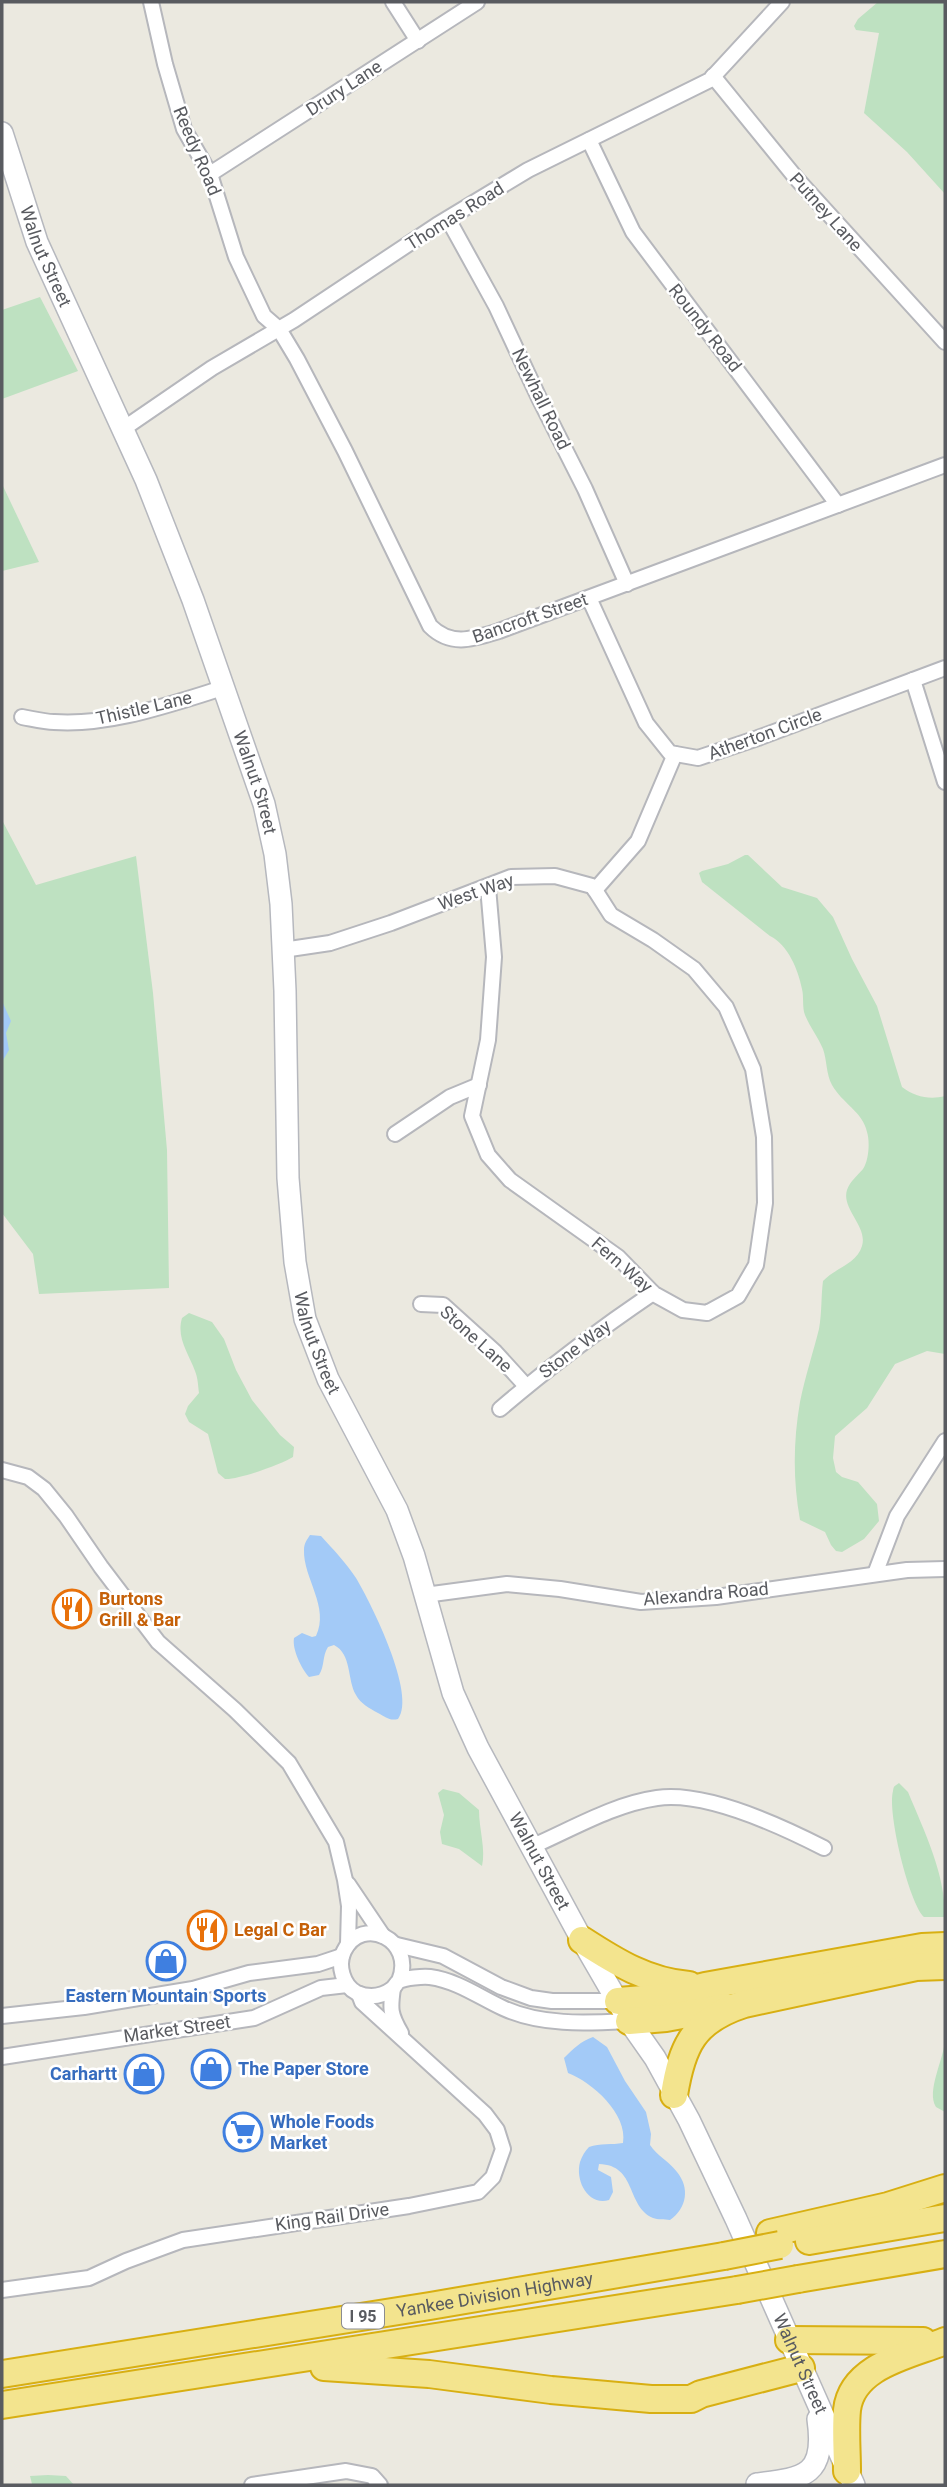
<svg xmlns="http://www.w3.org/2000/svg" width="947" height="2487" font-family="Roboto,sans-serif">
<style>
.green{fill:#bee1c1}
.water{fill:#a3caf7}
.lines{fill:none;stroke-linecap:round;stroke-linejoin:round}
.minor-casing{stroke:#b6b7bc;stroke-width:18}
.secondary-casing{stroke:#b6b8be;stroke-width:24}
.motorway-casing{stroke:#d8af12;stroke-width:30}
.minor{stroke:#fff;stroke-width:14}
.secondary{stroke:#fff;stroke-width:21}
.motorway{stroke:#f3e48e;stroke-width:26}
.motorway-bridge-casing{stroke:#d8af12;stroke-width:30;stroke-linecap:butt}
.motorway-bridge{stroke:#f3e48e;stroke-width:26}
.labels{text-anchor:middle;stroke-width:5;stroke-linejoin:round;paint-order:stroke}
.shield{fill:#fff;stroke:#8b8c90;stroke-width:2}
.shield-label{font-size:16px;font-weight:bold;fill:#595b60}
.street-label{font-size:18px;fill:#595b60;stroke:#fff}
.food-label{font-size:18px;font-weight:bold;fill:#c56008;stroke:#fff;text-anchor:start}
.shop-label{font-size:18px;font-weight:bold;fill:#366cbe;stroke:#fff;text-anchor:start}
</style>
<rect width="100%" height="100%" fill="#ebe9e0"/>
<!-- green -->
<g class="green">
<path d="M 878,2 L 945,2 L 945,194 L 907,152 L 864,113 L 879,33 L 856,30 L 854,26 L 858,19 Z"/>
<path d="M 40,297 L 78,371 L 2,399 L 2,310 Z"/>
<path d="M 2,484 L 39,562 L 2,571 Z"/>
<path d="M 2,820 L 36,885 L 136,856 L 153,993 L 167,1150 L 169,1288 L 39,1294 L 33,1254 L 2,1213 Z"/>
<path d="M 745,855 L 748,855 L 782,887 L 817,898 L 833,917 L 852,959 L 877,1006 L 902,1087 C 915,1097 930,1100 945,1096 L 945,1354 L 927,1351 L 895,1364 L 867,1408 L 835,1436 L 833,1458 L 836,1472 L 842,1477 L 858,1482 L 877,1504 L 879,1521 L 864,1539 L 842,1552 L 836,1551 L 831,1545 L 825,1532 L 800,1520 C 793,1481 793,1442 800,1402 C 805,1377 813,1353 819,1329 C 822,1313 821,1296 823,1281 C 835,1268 857,1264 862,1246 C 868,1226 841,1209 847,1190 C 850,1181 858,1175 863,1169 C 869,1160 870,1141 867,1132 C 863,1112 842,1103 832,1085 C 826,1074 827,1060 823,1049 C 818,1037 810,1027 805,1015 C 802,1007 804,997 802,989 C 798,969 788,945 770,936 L 702,882 L 699,873 L 702,871 L 728,864 Z"/>
<path d="M 189,1313 L 212,1322 L 224,1339 L 236,1370 L 252,1400 L 280,1435 L 294,1447 L 293,1457 C 282,1464 238,1480 225,1479 L 218,1473 L 208,1434 L 189,1422 L 185,1414 L 188,1406 L 199,1393 C 198,1386 198,1378 195,1371 C 189,1354 176,1338 182,1318 Z"/>
<path d="M 899,1783 L 908,1792 C 925,1833 945,1873 945,1917 L 924,1917 C 909,1903 887,1812 893,1791 C 894,1785 894,1787 899,1783 Z"/>
<path d="M 443,1789 L 459,1793 L 479,1810 C 479,1829 486,1850 482,1866 L 459,1849 L 442,1844 L 440,1832 L 444,1815 L 438,1793 Z"/>
<path d="M 945,2040 L 945,2112 L 936,2107 C 926,2091 944,2059 945,2040 Z"/>
<path d="M 48,2475 L 66,2476 L 74,2485 L 32,2484 L 30,2476 Z"/>
</g>
<!-- water -->
<g class="water">
<path d="M 2,1001 L 11,1021 L 6,1033 L 9,1050 L 2,1062 Z"/>
<path d="M 310,1535 L 321,1536 C 332,1548 347,1564 356,1578 C 371,1603 417,1695 398,1719 C 389,1721 386,1717 378,1713 C 369,1708 361,1704 356,1695 C 347,1680 352,1654 334,1645 L 328,1647 C 322,1656 325,1666 319,1675 L 309,1677 C 301,1668 292,1649 294,1638 L 302,1633 L 312,1637 L 316,1636 C 330,1607 303,1578 304,1550 C 304,1543 307,1540 310,1535 Z"/>
<path d="M 593,2037 L 607,2047 L 625,2081 L 646,2112 L 651,2134 L 650,2145 C 657,2156 669,2161 677,2172 C 690,2188 687,2208 670,2220 C 664,2219 658,2220 653,2218 C 626,2206 637,2165 599,2164 L 598,2170 L 611,2177 L 613,2192 L 609,2200 C 588,2206 575,2181 580,2162 C 582,2156 585,2151 589,2147 C 600,2143 612,2145 623,2143 C 628,2114 592,2082 568,2073 L 564,2058 C 573,2049 581,2041 593,2037 Z"/>
</g>
<g class="lines">
<defs>
<g id="minor">
<path d="M 151,2 L 165,64 L 184,129 L 210,174 L 236,257 L 264,316 L 279,329 L 297,359 L 345,451 L 430,626 C 451,647 473,639 499,631 L 945,465"/>
<path d="M 393,2 L 418,41"/>
<path d="M 713,76 L 796,178 L 945,342"/>
<path d="M 589,140 L 633,232 L 838,505"/>
<path d="M 210,174 L 477,2"/>
<path d="M 448,219 L 496,306 L 539,398 L 585,489 L 627,584"/>
<path d="M 123,429 L 212,368 L 294,320 L 437,225 L 528,170 L 710,80 L 782,2"/>
<path d="M 589,598 L 646,723 L 670,753 L 698,758 L 758,738 L 945,668"/>
<path d="M 913,680 L 945,782"/>
<path d="M 22,717 C 33,719 44,722 54,722 C 111,726 170,704 223,688"/>
<path d="M 488,887 L 494,957 L 488,1040 L 472,1116 L 488,1155 L 510,1180 L 618,1257 L 654,1294 L 683,1310 L 707,1313 L 738,1296 L 756,1265 L 765,1203 L 764,1137 L 753,1069 L 726,1007 L 694,969 L 653,940 L 611,915 L 595,890"/>
<path d="M 283,950 L 330,943 L 391,923 L 511,877 L 555,876 L 592,886 L 595,890 L 638,841 L 675,754"/>
<path d="M 395,1134 L 450,1097 L 479,1085"/>
<path d="M 421,1304 L 443,1305 L 495,1352 L 526,1386"/>
<path d="M 500,1409 C 549,1367 600,1329 653,1293"/>
<path d="M 2,1470 L 28,1477 L 44,1489 L 66,1516 L 101,1567 L 158,1642 L 235,1710 L 289,1763 L 336,1842 L 345,1880 L 349,1906 L 348,1944"/>
<path d="M 875,1574 L 897,1516 L 945,1441"/>
<path d="M 425,1595 L 507,1584 L 560,1589 L 641,1602 L 716,1597 L 907,1570 L 945,1569"/>
<path d="M 533,1846 C 572,1829 614,1804 657,1798 C 705,1791 781,1826 824,1848"/>
<path d="M 348,1884 L 383,1936"/>
<path d="M 397,1945 L 443,1956 L 501,1987 L 531,1998 L 552,2001 L 618,2001"/>
<path d="M 399,1981 C 416,1940 362,1914 344,1951 C 337,1965 343,1986 357,1993 C 369,1998 381,1997 392,1989 C 395,1987 396,1983 399,1981 C 405,1978 423,1976 430,1977 C 458,1981 479,1997 503,2008 C 542,2026 588,2023 629,2021"/>
<path d="M 393,1988 C 390,2009 390,2014 401,2033"/>
<path d="M 2,2016 L 84,2007 L 193,1989 L 249,1973 L 318,1964 L 342,1956"/>
<path d="M 2,2057 L 254,2018 L 321,1988 L 347,1985"/>
<path d="M 2,2290 L 89,2278 L 126,2261 L 183,2240 L 409,2206 L 478,2192 L 493,2177 L 503,2149 L 497,2130 L 485,2114 L 362,2002 L 359,1994"/>
<path d="M 252,2485 L 346,2471 L 372,2476 L 380,2485"/>
</g>
<g id="secondary">
<path id="s1" d="M 2,133 L 37,242 L 146,480 L 193,600 L 264,804 L 275,854 L 281,904 L 285,991 L 288,1178 L 295,1262 L 305,1319 L 328,1379 L 397,1510 L 414,1556 L 453,1693 L 478,1748 L 582,1940 L 629,2021 L 655,2058 L 689,2120 L 736,2219 L 854,2485"/>
<path d="M 757,2484 C 805,2478 826,2476 818,2419"/>
</g>
<g id="motorway">
<path d="M 582,1940 C 616,1962 648,1982 689,1985"/>
<path d="M 618,2001 L 657,1998 L 705,1986 L 922,1947 L 945,1946"/>
<path d="M 629,2021 L 666,2018 L 725,2007"/>
<path d="M 674,2095 C 682,2045 694,2020 744,2004 L 916,1967 L 945,1966"/>
<path d="M 770,2233 L 888,2206 L 945,2188"/>
<path d="M 809,2241 L 945,2218"/>
<path d="M 798,2279 L 945,2254"/>
<path d="M 789,2340 L 923,2341"/>
<path d="M 324,2367 L 429,2374 L 551,2390 L 651,2399 L 691,2399 L 701,2394 L 801,2368"/>
<path id="s2" d="M 2,2374 L 430,2306 L 724,2256"/>
<path d="M 2,2405 L 737,2290"/>
<path d="M 847,2471 C 847,2451 845,2429 847,2410 C 852,2365 911,2355 945,2341"/>
</g>
</defs>
<!-- minor casing -->
<use href="#minor" class="minor-casing"/>
<!-- secondary casing -->
<use href="#secondary" class="secondary-casing"/>
<!-- motorway casing -->
<use href="#motorway" class="motorway-casing"/>
<!-- minor -->
<use href="#minor" class="minor"/>
<!-- secondary -->
<use href="#secondary" class="secondary"/>
<!-- motorway -->
<use href="#motorway" class="motorway"/>
<defs>
<g id="motorway-bridge">
<path d="M 724,2256 L 780,2245"/>
<path d="M 737,2290 L 798,2279"/>
</g>
</defs>
<!-- motorway-bridge casing -->
<use href="#motorway-bridge" class="motorway-bridge-casing"/>
<!-- motorway-bridge -->
<use href="#motorway-bridge" class="motorway-bridge"/>
</g>
<!-- icons -->
<defs>
<symbol id="restaurant-ring" viewBox="-11 -11 22 22"><circle r="9.5" fill="#fff" stroke="#e8710a" stroke-width="1.5"/><path d="M-5-6h1v4h1v-4h1v4h1v-4h1v5L-1.5 .5V6h-2V.5L-5-1ZM5-6V6H3V1.5H1.5Q1.5-4 5-6Z" fill="#e8710a"/></symbol>
<symbol id="shop-ring" viewBox="-11 -11 22 22"><circle r="9.5" fill="#fff" stroke="#3f7fe0" stroke-width="1.5"/><path d="M-5-2.5h2.3a2.7 3.5 0 0 1 5.4 0H5L5.5 6h-11ZM-1.5-2.5h3a1.5 2.3 0 0 0-3 0Z" fill="#3f7fe0"/></symbol>
<symbol id="supermarket-ring" viewBox="-11 -11 22 22"><circle r="9.5" fill="#fff" stroke="#3f7fe0" stroke-width="1.5"/><path d="M-6-5.5h2.5l.6 2H6L4.5 2H-2.5L-4.4-4H-6ZM-1.5 3.2a1.3 1.3 0 1 0 .1 0ZM3 3.2a1.3 1.3 0 1 0 .1 0Z" fill="#3f7fe0"/></symbol>
</defs>
<g fill-rule="evenodd">
<use href="#restaurant-ring" x="50" y="1587" width="44" height="44"/>
<use href="#restaurant-ring" x="185" y="1908" width="44" height="44"/>
<use href="#shop-ring" x="144" y="1939" width="44" height="44"/>
<use href="#shop-ring" x="189" y="2047" width="44" height="44"/>
<use href="#shop-ring" x="122" y="2052" width="44" height="44"/>
<use href="#supermarket-ring" x="221" y="2110" width="44" height="44"/>
</g>
<g class="labels">
<!-- shield labels -->
<rect class="shield" x="342" y="2303.5" width="42" height="25" rx="5"/>
<g class="shield-label">
<text x="363" y="2322">I 95</text>
</g>
<!-- street labels -->
<g class="street-label">
<text transform="translate(344 88) rotate(-33)" y="6">Drury Lane</text>
<text transform="translate(197 151) rotate(67)" y="6">Reedy Road</text>
<text transform="translate(826 212) rotate(48)" y="6">Putney Lane</text>
<text transform="translate(455 216) rotate(-32)" y="6">Thomas Road</text>
<text dy="6" stroke="none"><textPath href="#s1" startOffset="131">Walnut Street</textPath></text>
<text transform="translate(705 328) rotate(52)" y="6">Roundy Road</text>
<text transform="translate(541 399) rotate(64)" y="6">Newhall Road</text>
<text transform="translate(530 618) rotate(-19)" y="6">Bancroft Street</text>
<text transform="translate(144 708) rotate(-13)" y="6">Thistle Lane</text>
<text transform="translate(765 734) rotate(-20)" y="6">Atherton Circle</text>
<text dy="6" stroke="none"><textPath href="#s1" startOffset="698">Walnut Street</textPath></text>
<text transform="translate(476 892) rotate(-19)" y="6">West Way</text>
<text transform="translate(622 1265) rotate(41)" y="6">Fern Way</text>
<text transform="translate(476 1339) rotate(42)" y="6">Stone Lane</text>
<text dy="6" stroke="none"><textPath href="#s1" startOffset="1265">Walnut Street</textPath></text>
<text transform="translate(575 1349) rotate(-37)" y="6">Stone Way</text>
<text transform="translate(706 1594) rotate(-5)" y="6">Alexandra Road</text>
<text dy="6" stroke="none"><textPath href="#s1" startOffset="1832">Walnut Street</textPath></text>
<text transform="translate(177 2029) rotate(-8)" y="6">Market Street</text>
<text transform="translate(332 2217) rotate(-8)" y="6">King Rail Drive</text>
<text dy="6" stroke="none"><textPath href="#s2" startOffset="499">Yankee Division Highway</textPath></text>
<text dy="6" stroke="none"><textPath href="#s1" startOffset="2399">Walnut Street</textPath></text>
</g>
<!-- food labels -->
<g class="food-label">
<text x="99" y="1605">Burtons<tspan x="99" dy="21">Grill &amp; Bar</tspan></text>
<text x="234" y="1936">Legal C Bar</text>
</g>
<!-- shop labels -->
<g class="shop-label">
<text x="166" y="2002" text-anchor="middle">Eastern Mountain Sports</text>
<text x="238" y="2075">The Paper Store</text>
<text x="117" y="2080" text-anchor="end">Carhartt</text>
<text x="270" y="2128">Whole Foods<tspan x="270" dy="21">Market</tspan></text>
</g>
</g>
<!-- border -->
<rect width="947" height="2487" fill="none" stroke="#595b60" stroke-width="7"/>
</svg>
